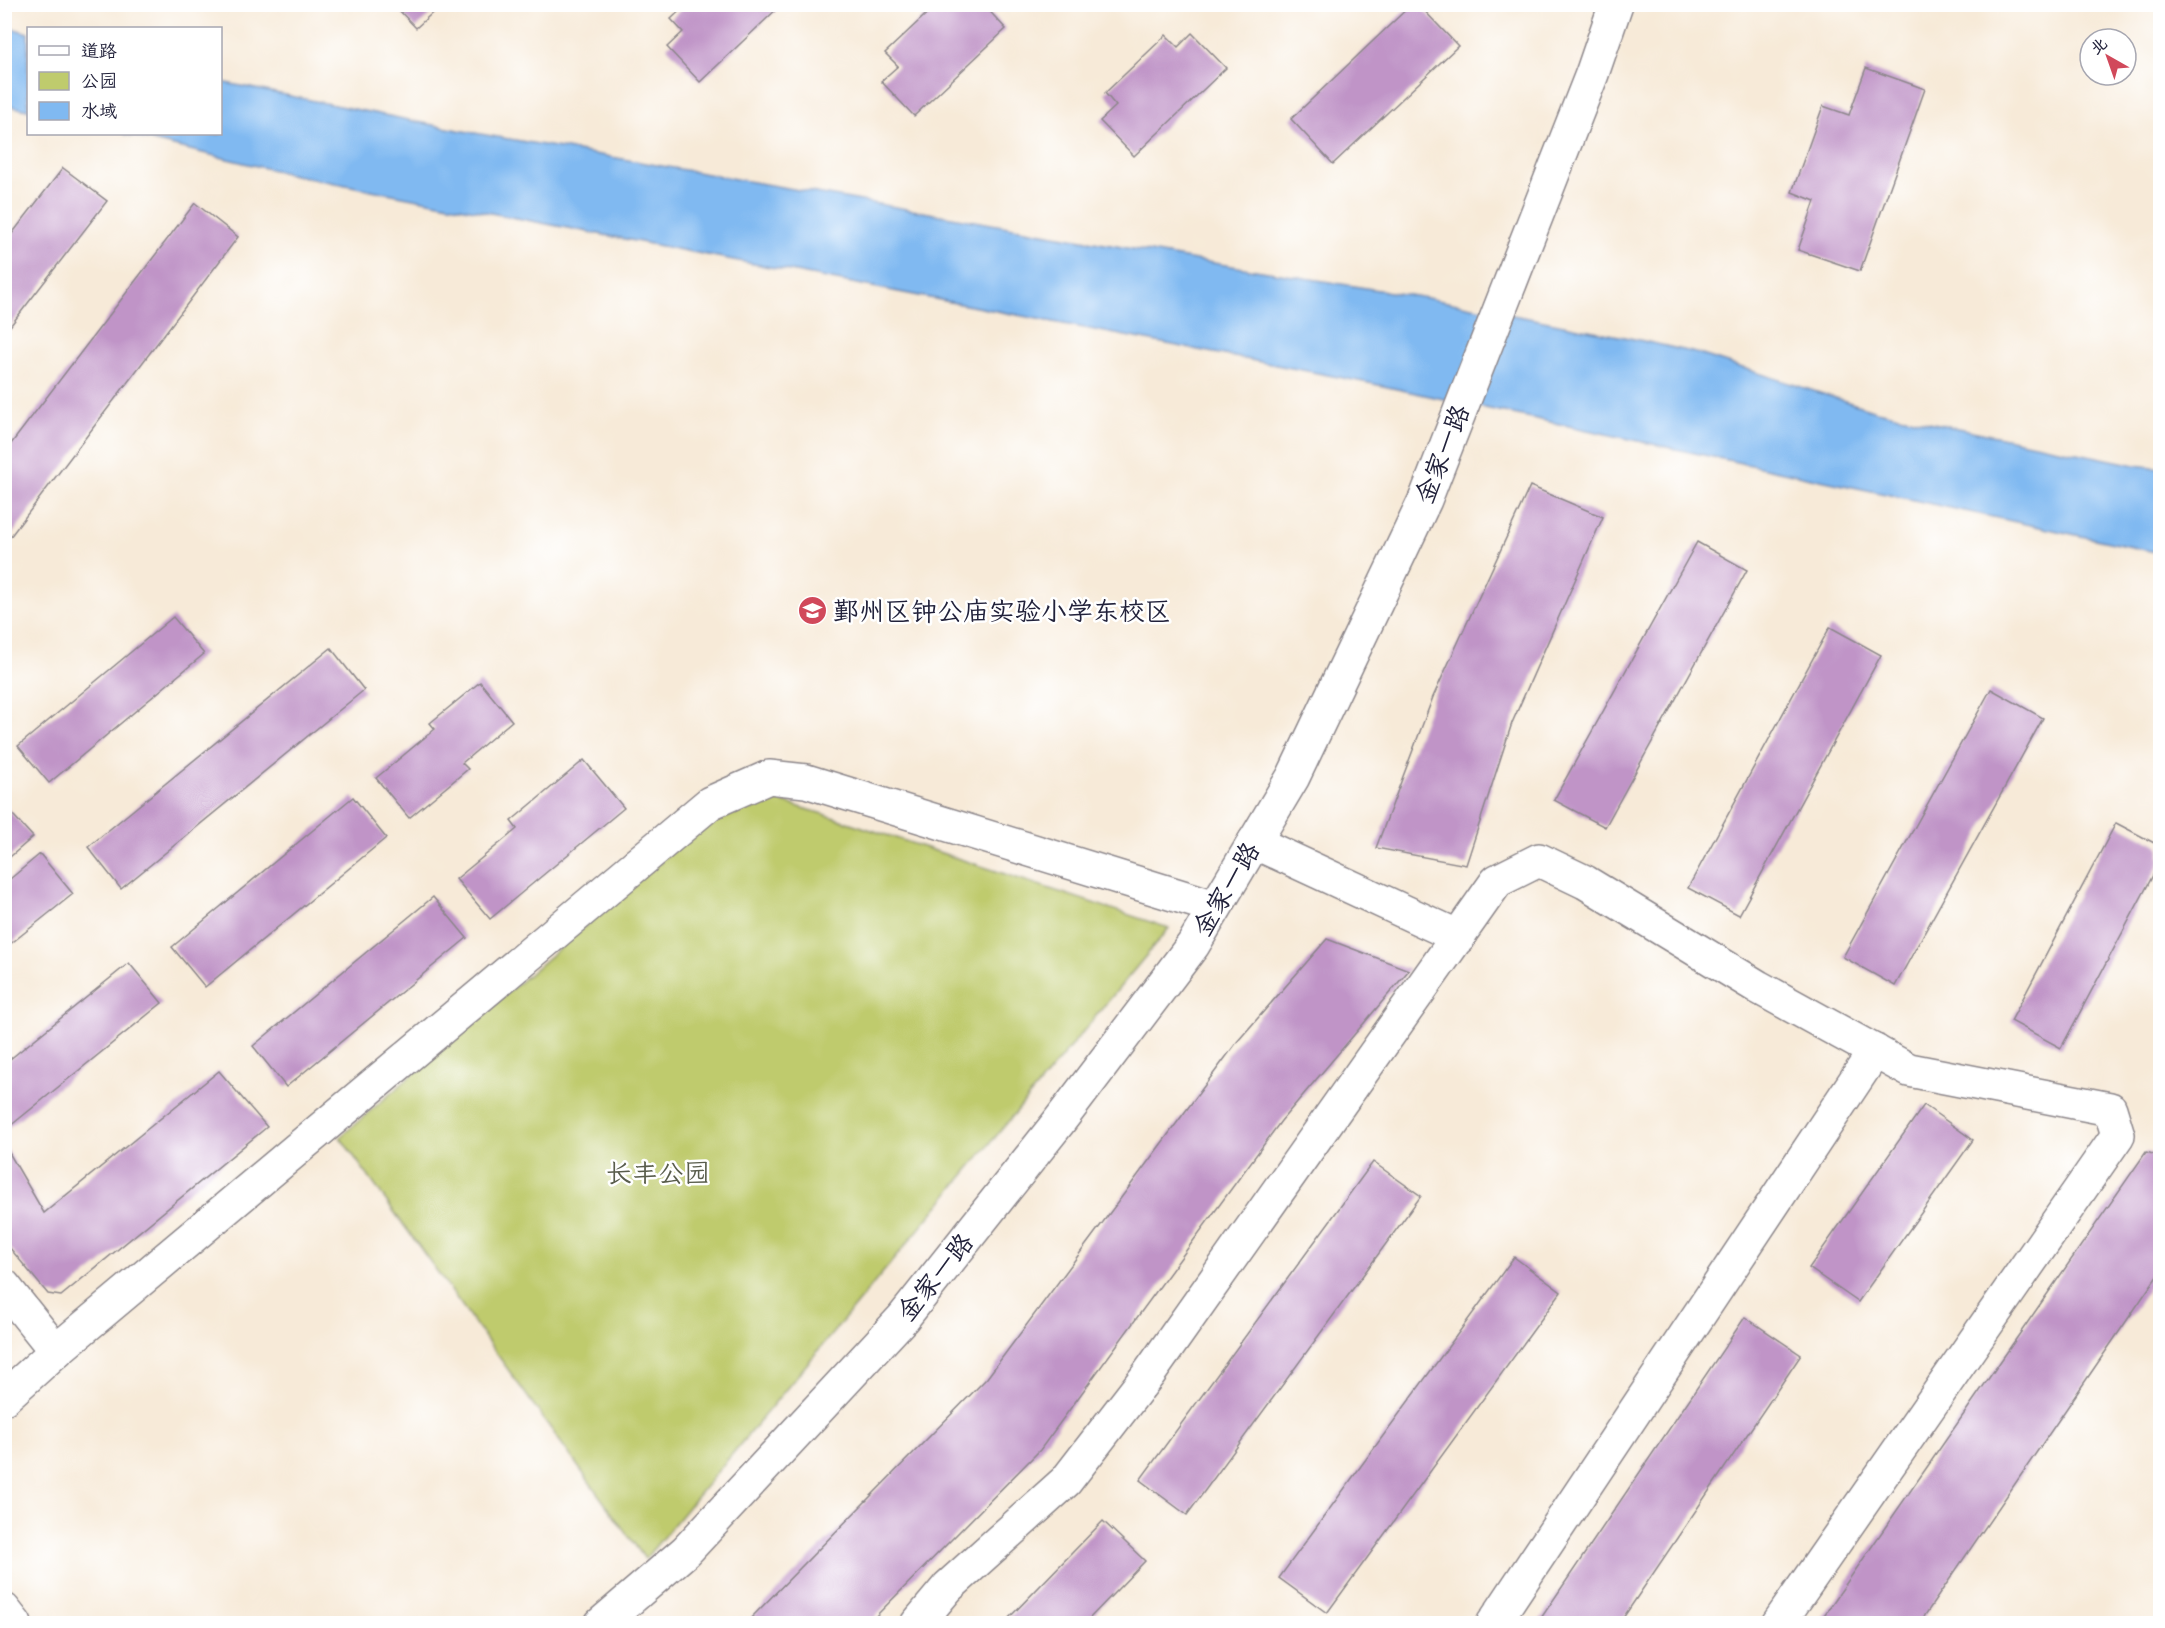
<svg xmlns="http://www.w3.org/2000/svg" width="2165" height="1628" font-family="Caveat,'LXGW WenKai TC',sans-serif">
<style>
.green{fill:#bfcb6d;stroke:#707654;stroke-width:1.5}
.water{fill:#80b9f1;stroke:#516e96;stroke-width:1.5}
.building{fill:#c094c7}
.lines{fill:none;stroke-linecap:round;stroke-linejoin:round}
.minor-casing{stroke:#8c868a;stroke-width:36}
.minor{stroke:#fff;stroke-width:33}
.labels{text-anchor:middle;stroke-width:5;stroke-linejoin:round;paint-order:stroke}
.street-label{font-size:26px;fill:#22223b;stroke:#fff}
.poi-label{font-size:26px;fill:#22223b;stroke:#fff;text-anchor:start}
.park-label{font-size:26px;fill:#595d4c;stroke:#fff}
</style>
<rect width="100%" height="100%" fill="#fff"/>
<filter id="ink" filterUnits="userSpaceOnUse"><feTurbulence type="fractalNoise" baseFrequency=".0167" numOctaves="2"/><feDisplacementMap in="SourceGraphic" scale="12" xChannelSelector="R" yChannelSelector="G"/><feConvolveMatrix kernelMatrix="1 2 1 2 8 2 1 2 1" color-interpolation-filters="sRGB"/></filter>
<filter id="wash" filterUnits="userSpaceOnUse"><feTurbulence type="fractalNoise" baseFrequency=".008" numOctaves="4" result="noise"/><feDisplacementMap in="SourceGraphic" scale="24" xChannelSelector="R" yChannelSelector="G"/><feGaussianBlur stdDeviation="1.35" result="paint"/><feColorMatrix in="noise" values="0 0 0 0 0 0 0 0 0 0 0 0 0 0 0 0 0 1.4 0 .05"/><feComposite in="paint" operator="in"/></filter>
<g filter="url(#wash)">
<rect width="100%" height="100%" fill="#f7ead8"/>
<!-- green -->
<path class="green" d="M 743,790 L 823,814 L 1169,928 L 645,1559 L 340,1137 Z"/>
<!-- water -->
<g class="water">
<path d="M 5,26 L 28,33 L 28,110 L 5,105 Z"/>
<path d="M 221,82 L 458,130 L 1201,261 L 1427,298 L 1639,340 L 1696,353 L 1876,411 L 2135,465 L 2160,468 L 2160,553 L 1369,383 L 294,175 L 124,134 L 220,134 Z"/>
</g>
<g id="blocks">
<!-- building -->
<g class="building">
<path d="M 687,4 L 782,4 L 700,82 L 667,47 L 683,32 L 671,19 Z"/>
<path d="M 937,4 L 956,4 L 959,7 L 962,4 L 983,4 L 1006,29 L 914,116 L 881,81 L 898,66 L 885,53 Z"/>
<path d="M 1412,4 L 1418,4 L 1458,46 L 1333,164 L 1291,119 Z"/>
<path d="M 394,5 L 441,5 L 416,28 Z"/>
<path d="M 1192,33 L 1226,68 L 1134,156 L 1100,121 L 1116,106 L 1105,93 L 1166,35 L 1178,47 Z"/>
<path d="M 1866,68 L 1925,89 L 1860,271 L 1798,250 L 1815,201 L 1792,192 L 1823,106 L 1849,115 Z"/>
<path d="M 63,168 L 107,201 L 4,334 L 4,244 Z"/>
<path d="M 195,203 L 238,237 L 10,537 L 4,533 L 4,453 Z"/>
<path d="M 1530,486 L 1603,517 L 1512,723 L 1466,865 L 1376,848 L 1433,697 Z"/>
<path d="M 1697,542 L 1747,570 L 1605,827 L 1554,800 Z"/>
<path d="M 173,617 L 204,654 L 49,783 L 18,746 Z"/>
<path d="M 1830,627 L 1881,655 L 1739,915 L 1688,888 Z"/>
<path d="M 331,648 L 364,690 L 121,889 L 88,847 Z"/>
<path d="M 480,682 L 512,721 L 462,763 L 468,769 L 409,818 L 376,778 L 435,729 L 430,723 Z"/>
<path d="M 1991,689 L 2043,718 L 1895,986 L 1843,957 Z"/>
<path d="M 584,760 L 624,808 L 490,919 L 456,879 L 517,829 L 511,821 Z"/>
<path d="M 353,797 L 386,838 L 205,987 L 172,947 Z"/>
<path d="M 4,805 L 33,837 L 4,862 Z"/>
<path d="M 2116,823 L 2160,846 L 2160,862 L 2061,1048 L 2011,1021 Z"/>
<path d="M 40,854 L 73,894 L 4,949 L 4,884 Z"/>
<path d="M 433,897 L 467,938 L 286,1087 L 253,1046 Z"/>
<path d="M 1327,939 L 1409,970 L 1281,1121 L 1040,1450 L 868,1624 L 745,1624 L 987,1378 L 1237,1042 Z"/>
<path d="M 129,963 L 162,1003 L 4,1131 L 4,1064 Z"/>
<path d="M 219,1071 L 267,1127 L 61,1296 L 48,1294 L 4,1241 L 4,1144 L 44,1213 Z"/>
<path d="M 1924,1105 L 1973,1140 L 1858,1302 L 1809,1268 Z"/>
<path d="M 2146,1152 L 2160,1156 L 2160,1272 L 1919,1624 L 1818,1624 Z"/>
<path d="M 1373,1162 L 1421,1196 L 1187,1515 L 1140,1480 Z"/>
<path d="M 1514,1257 L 1561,1292 L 1327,1613 L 1279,1578 Z"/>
<path d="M 1745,1317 L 1801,1355 L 1619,1624 L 1537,1624 Z"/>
<path d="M 1103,1521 L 1145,1561 L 1084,1624 L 1003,1624 Z"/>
</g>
</g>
</g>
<g filter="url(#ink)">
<use href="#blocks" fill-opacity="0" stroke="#8c868a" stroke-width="1.5"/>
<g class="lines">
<defs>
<g id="minor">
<path d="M 1254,842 L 1459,937"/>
<path d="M 4,1286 L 56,1351"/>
<path d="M 4,1398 L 56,1351 L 710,803 L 769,777 L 806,781 L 1215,907"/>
<path d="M 4,1610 L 15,1624"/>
<path d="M 601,1624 L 686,1551 L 903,1318 L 1058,1123 L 1193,945 L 1293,777 L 1425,500 L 1592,74 L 1616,4"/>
<path d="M 917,1624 L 948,1587 L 1066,1481 L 1148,1375 L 1497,881 L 1539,860 L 1585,882 L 1758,987 L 1909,1070 L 2110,1109 L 2118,1135 L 1778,1624"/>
<path d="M 1493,1624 L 1875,1051"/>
</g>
</defs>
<!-- minor casing -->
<use href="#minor" class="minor-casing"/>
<!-- minor -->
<use href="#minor" class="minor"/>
</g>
</g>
<!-- icons -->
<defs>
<symbol id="school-disc" viewBox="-11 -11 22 22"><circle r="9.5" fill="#d1495b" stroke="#fff"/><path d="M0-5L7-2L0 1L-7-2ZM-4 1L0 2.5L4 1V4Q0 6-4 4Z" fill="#fff"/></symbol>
</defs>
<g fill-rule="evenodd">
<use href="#school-disc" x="796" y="594" width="33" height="33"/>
</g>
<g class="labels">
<!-- street labels -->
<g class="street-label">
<text transform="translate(1442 454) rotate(-68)" y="9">金家一路</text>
<text transform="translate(1226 889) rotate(-59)" y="9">金家一路</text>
<text transform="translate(935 1277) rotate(-51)" y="9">金家一路</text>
</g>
<!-- poi labels -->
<g class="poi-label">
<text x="833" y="620">鄞州区钟公庙实验小学东校区</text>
</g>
<!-- park labels -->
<g class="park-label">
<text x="658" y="1182">长丰公园</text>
</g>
</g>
<!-- margin -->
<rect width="2165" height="1628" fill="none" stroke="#fff" stroke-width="24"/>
<!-- legend -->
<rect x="27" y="27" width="195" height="108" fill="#ffffff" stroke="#a7a7b1" stroke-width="1.5"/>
<rect x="39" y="46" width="30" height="9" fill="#ffffff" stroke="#a7a7b1" stroke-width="1.5"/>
<text x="81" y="57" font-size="18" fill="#22223b">道路</text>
<rect x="39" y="72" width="30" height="18" fill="#bfcb6d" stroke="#a7a7b1" stroke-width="1.5"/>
<text x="81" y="87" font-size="18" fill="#22223b">公园</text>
<rect x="39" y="102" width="30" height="18" fill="#80b9f1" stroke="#a7a7b1" stroke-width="1.5"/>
<text x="81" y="117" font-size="18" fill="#22223b">水域</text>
<!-- north arrow -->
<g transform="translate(2108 57) rotate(320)"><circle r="28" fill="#ffffff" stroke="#a7a7b1" stroke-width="1.5"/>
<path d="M0-4.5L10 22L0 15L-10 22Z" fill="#d1495b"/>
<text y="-9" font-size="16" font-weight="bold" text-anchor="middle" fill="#22223b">北</text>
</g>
</svg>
